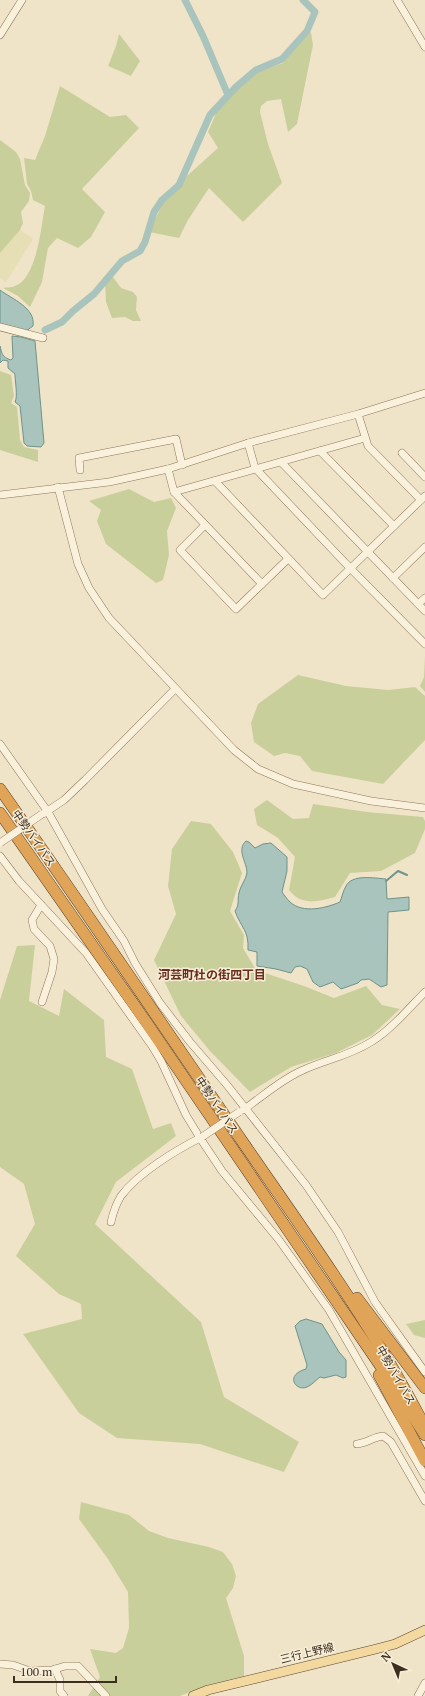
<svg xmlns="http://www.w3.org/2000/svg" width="425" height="1696" font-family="'PT Serif','Noto Sans JP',serif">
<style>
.farmland{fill:#e6deb5}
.green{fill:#c9cf9b}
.water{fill:#a9c4bc;stroke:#6f938a}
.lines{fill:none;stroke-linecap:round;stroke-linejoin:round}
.stream{stroke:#6f938a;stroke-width:2}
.canal{stroke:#a9c4bc;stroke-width:7}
.minor-casing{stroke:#8d765c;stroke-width:8}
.major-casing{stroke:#5b4430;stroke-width:10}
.highway-casing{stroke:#5b4430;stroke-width:12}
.minor{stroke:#faf1dc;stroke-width:7}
.major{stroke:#f3d9a0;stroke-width:9}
.highway{stroke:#e0a458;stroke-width:11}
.minor-bridge-casing{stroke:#8d765c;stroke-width:8;stroke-linecap:butt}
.minor-bridge{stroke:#faf1dc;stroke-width:7}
.labels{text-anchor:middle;stroke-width:3;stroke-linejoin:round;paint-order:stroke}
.street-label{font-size:11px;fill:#3d2e20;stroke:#f7eed8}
.neighbourhood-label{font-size:12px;font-weight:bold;fill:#6b2e1e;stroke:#f7eed8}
</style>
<rect width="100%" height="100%" fill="#f0e4c8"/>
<!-- farmland -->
<path class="farmland" d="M 20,230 L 33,239 L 6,282 L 0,278 L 0,253 Z"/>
<!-- green -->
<g class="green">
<path d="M 311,32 L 313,45 L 297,124 L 288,132 L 281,99 L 267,101 L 261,106 L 260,112 L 268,144 L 282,183 L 243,222 L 209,188 L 188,220 L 179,238 L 149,232 L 168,193 L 218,148 L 208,132 L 217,111 L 252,74 L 283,63 L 298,44 Z"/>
<path d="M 119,34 L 140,61 L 131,76 L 108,66 L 116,46 Z"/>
<path d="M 60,86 L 110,117 L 126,115 L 139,128 L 82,189 L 105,212 L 91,237 L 78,248 L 57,238 L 48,248 L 42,282 L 30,307 L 18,296 L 3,288 C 7,287 11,288 15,286 C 37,278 41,227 45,206 L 33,200 L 31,191 L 27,184 L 24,158 L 35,160 L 45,136 Z"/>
<path d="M 0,140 L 16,152 L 20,159 L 25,185 L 30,193 L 29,201 L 21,212 L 23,223 L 20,230 L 0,253 Z"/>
<path d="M 113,277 L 121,288 L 133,292 L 137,297 L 136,310 L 141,321 L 133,321 L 125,317 L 112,318 L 106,302 L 105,282 Z"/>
<path d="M 0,371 L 11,375 L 14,396 L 11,403 L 17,407 L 20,440 L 24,447 L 38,450 L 38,462 L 0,450 Z"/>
<path d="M 129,489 L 154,502 L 171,498 L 176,508 L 167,531 L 169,555 L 163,580 L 156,583 L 106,544 L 97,521 L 101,510 L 89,501 Z"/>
<path d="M 425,656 L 425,692 L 420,686 L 424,677 Z"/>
<path d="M 298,675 L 346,686 L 388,690 L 415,687 L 425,696 L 425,740 L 383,784 L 312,771 L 300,756 L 285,753 L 274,756 L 254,742 L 251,723 L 258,704 Z"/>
<path d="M 267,800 L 293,819 L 309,818 L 313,804 L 367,812 L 423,817 L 425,821 L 425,829 L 415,853 L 381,871 L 350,873 L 335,897 C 317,902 302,906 289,890 L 295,857 L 278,838 L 257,825 L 254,809 Z"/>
<path d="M 191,821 L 211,824 L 233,852 L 242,873 L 230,911 L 244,935 L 243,948 L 256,970 L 304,986 L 334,998 L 366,986 L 382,1005 L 400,1009 L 372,1035 L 336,1053 L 291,1067 L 250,1092 L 210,1051 L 181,1016 L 154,960 L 176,914 L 168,886 L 172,849 Z"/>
<path d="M 35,945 L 29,1001 L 59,1016 L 64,989 L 104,1020 L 106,1057 L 132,1069 L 153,1129 L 171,1123 L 176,1136 L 116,1182 L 95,1224 L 201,1322 L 224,1397 L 299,1442 L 284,1472 L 200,1444 L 117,1438 L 79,1413 L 23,1334 L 82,1319 L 81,1304 L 59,1294 L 16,1256 L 35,1224 L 24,1184 L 0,1167 L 0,1000 L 17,946 Z"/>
<path d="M 425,1320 L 425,1338 L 414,1335 L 406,1324 Z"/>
<path d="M 81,1502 L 129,1515 L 149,1531 L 168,1538 L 209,1547 L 223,1552 L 232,1564 L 236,1576 L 233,1588 L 226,1598 L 244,1656 L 244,1676 L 208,1685 L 180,1696 L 88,1696 L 100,1677 L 90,1649 L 116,1653 L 123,1648 L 129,1628 L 128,1592 L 108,1559 L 79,1519 Z"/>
</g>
<!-- water -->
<g class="water">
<path d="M 0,290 C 12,299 36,308 33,326 L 26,331 L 0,325 Z"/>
<path d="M 12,336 L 21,337 L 35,341 L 44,443 L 41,447 L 27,446 L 24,443 L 20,406 L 15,402 C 18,396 15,382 15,374 L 8,368 L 8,361 L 3,360 L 0,363 L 0,346 C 2,354 2,357 11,360 L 13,358 Z"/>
<path d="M 246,841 L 249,842 L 255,848 L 263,844 L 271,843 L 287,857 L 287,871 L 282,892 C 284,895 287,899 290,902 C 303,914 326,908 340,902 C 342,897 343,891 346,886 C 352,874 374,878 386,879 L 387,899 L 409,897 L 409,910 L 388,912 L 387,985 L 381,987 L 369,979 L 361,980 L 358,983 L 341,989 L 333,982 L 320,987 L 313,982 L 307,969 L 300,966 L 295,967 L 291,973 L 276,969 L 257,966 L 257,952 L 248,950 C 249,930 241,928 235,911 C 240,904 237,900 239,893 C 240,886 246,880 247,873 C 247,862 236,850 246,841 Z"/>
<path d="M 306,1319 L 322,1324 L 339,1352 L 346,1360 L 346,1377 L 343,1378 L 336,1375 L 324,1378 L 320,1377 C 316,1380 312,1385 307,1387 C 296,1392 284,1375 306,1369 L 307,1365 L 295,1326 L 300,1321 Z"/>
</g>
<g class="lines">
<!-- stream -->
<path class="stream" d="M 386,881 L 398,871 L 407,875"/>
<!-- canal -->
<g class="canal">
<path d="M 185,0 L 203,36 L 228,95"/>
<path d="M 45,330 L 62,322 L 73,311 L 94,294 L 122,261 L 140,251 L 145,242 L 154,212 L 162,200 L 179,185 L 210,115 L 236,87 L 256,70 L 282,59 L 307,31 L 315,12 L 303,0"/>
</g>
<defs>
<g id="minor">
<path d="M 397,0 L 425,47"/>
<path d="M 0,35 L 22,0"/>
<path d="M 0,327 L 43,338"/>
<path d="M 358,414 L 368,446 L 421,500"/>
<path d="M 248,443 L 255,468 L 351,569 L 425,644"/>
<path d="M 320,451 L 394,526"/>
<path d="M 402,453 L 425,477"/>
<path d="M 281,462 L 425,611"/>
<path d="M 168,469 L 174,492 L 262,584"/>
<path d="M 80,470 L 79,458 L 176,439 L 182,465"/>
<path d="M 215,481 L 323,595 L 425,496"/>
<path d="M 58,487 L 78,564 L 89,588 L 109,618 L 234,750 L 258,769 L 293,784 L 371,801 L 425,808"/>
<path d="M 174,492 L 365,438"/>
<path d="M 0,495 L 109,482 L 168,469 L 248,443 L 358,414 L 425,393"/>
<path d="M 205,525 L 180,550 L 236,609 L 288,559"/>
<path d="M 393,578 L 425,547"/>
<path d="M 418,604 L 425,598"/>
<path d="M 0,744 L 48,812 L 102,909 L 124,941 L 135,963 L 160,1003 L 190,1042 L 227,1085 L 306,1185 L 338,1232 L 375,1302 L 425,1372"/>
<path d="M 43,814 L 64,800 L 85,780 L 175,689"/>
<path d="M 0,856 L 19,881 L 86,953 L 152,1046 L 161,1061 L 186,1115 L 200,1138 L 222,1171 L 279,1240 L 329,1310 L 425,1476"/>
<path d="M 41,905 L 32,920 L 34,929 L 50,946 L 54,959 L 52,972 L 42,1002"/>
<path d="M 243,1110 C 262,1097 279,1081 301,1071 C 324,1060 349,1056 371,1042 C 392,1029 408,1009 425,992"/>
<path d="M 111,1222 C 113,1213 116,1204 121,1196 C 138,1173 176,1150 202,1137"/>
<path d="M 357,1444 C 367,1443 373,1437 383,1436 L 391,1442 L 425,1501"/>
<path d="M 0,1664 L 13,1665 L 30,1671 L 52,1670 L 65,1666 L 78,1666 L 106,1696"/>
<path d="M 55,1669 L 60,1680 L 60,1691 L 64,1696"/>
<path d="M 418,1696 L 425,1683"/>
</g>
<path id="major" d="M 193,1696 L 208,1690 L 376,1649 L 395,1644 L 425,1630"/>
<g id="highway">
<path d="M 0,789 C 82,906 162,1024 242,1141 C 306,1234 373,1326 425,1427"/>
<path d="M 0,813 L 146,1022 L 386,1374 L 425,1435"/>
<path d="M 357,1298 L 425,1388"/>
<path d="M 379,1375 L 425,1461"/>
</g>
</defs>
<!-- minor casing -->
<use href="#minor" class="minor-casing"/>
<!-- major casing -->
<use href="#major" class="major-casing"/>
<!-- highway casing -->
<use href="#highway" class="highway-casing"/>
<!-- minor -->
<use href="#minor" class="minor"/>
<!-- major -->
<use href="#major" class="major"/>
<!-- highway -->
<use href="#highway" class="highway"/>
<defs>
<g id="minor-bridge">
<path d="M 0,843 L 42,814"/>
<path d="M 202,1137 L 239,1112"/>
</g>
</defs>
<!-- minor-bridge casing -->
<use href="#minor-bridge" class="minor-bridge-casing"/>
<!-- minor-bridge -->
<use href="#minor-bridge" class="minor-bridge"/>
</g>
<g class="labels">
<!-- street labels -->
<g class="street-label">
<text transform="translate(34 838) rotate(55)" y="4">中勢バイパス</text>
<text transform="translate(217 1105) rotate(56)" y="4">中勢バイパス</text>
<text transform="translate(396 1375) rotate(60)" y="4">中勢バイパス</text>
<text transform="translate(307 1653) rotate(-14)" y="4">三行上野線</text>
</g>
<!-- neighbourhood labels -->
<g class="neighbourhood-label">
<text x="212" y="979">河芸町杜の街四丁目</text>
</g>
</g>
<!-- north arrow -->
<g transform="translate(393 1664) rotate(316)" stroke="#f7eed8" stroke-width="3" paint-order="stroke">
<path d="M0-3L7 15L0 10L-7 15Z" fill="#3d2e20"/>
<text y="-6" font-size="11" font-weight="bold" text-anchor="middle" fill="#3d2e20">N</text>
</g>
<!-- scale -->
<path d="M14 1676v6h102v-6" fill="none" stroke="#3d2e20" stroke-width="2"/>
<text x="20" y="1676" font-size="12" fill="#3d2e20" stroke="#f7eed8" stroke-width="3" paint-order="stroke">100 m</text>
</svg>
